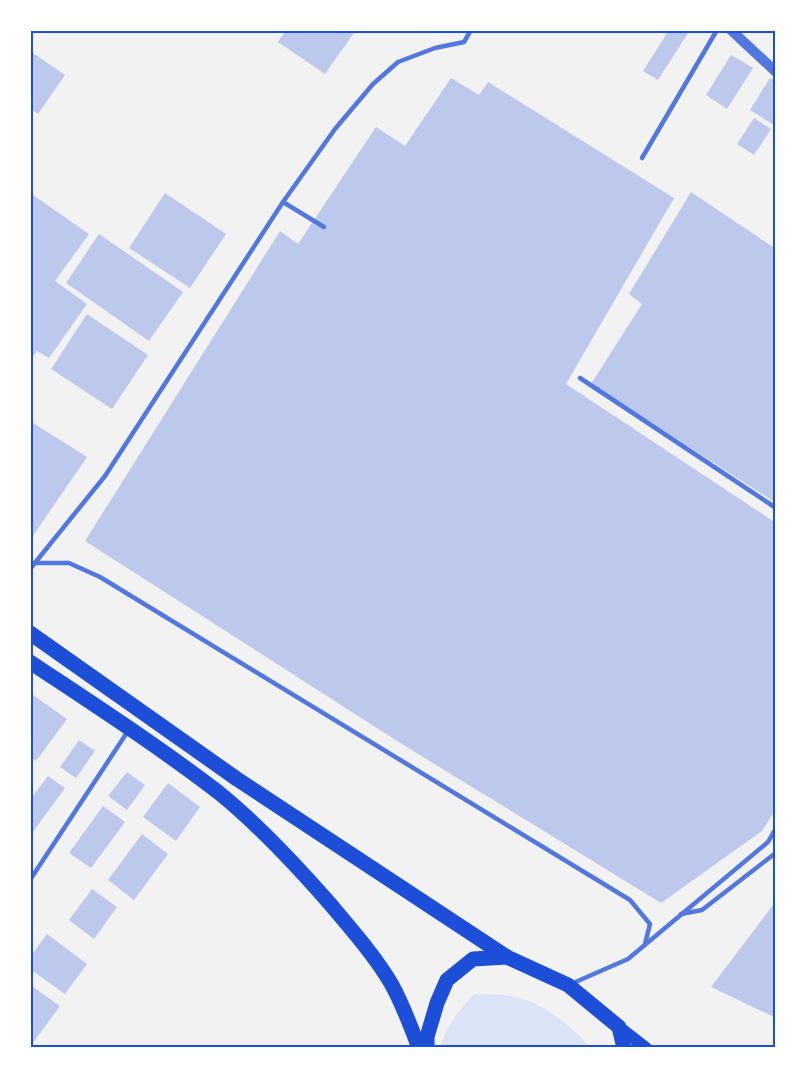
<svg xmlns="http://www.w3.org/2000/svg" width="806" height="1078" font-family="Commissioner,sans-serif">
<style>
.green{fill:#dbe4f7}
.building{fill:#bdc9ec}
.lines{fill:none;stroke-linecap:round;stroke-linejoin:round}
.service{stroke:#5277de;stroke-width:4.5}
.tertiary{stroke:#5277de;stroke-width:10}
.secondary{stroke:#1d4ed8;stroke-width:12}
.primary{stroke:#1d4ed8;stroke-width:15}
.neatline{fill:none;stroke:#1d4ed8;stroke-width:2}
</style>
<rect width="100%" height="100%" fill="#f2f2f2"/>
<!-- green -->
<path class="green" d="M 474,994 C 491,994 509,994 526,1000 C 549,1008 575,1029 590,1048 L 440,1048 C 447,1025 458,1011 474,994 Z"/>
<!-- building -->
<g class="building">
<path d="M 286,30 L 356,30 L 325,74 L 278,42 Z"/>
<path d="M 669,30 L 690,30 L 658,80 L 643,71 Z"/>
<path d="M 30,51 L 65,75 L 38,114 L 30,108 Z"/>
<path d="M 731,55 L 753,68 L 727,109 L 706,95 Z"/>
<path d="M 451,78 L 479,95 L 488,82 L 674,198 L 566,384 L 776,523 L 776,809 L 762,831 L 661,903 L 397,741 L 85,541 L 280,231 L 298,244 L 376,127 L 405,146 Z"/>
<path d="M 770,78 L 776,82 L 776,122 L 774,125 L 750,110 Z"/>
<path d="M 754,118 L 771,129 L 754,155 L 737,144 Z"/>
<path d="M 691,192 L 776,249 L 776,503 L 591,384 L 642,304 L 629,294 Z"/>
<path d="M 30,193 L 89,234 L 55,281 L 87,304 L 49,358 L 37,351 L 30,361 Z"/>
<path d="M 165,193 L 226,234 L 190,288 L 129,248 Z"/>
<path d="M 99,234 L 183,292 L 149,341 L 66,283 Z"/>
<path d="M 87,314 L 148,355 L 112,409 L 51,369 Z"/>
<path d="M 30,421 L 87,457 L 30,540 Z"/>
<path d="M 30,693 L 67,719 L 36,761 L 30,757 Z"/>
<path d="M 79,740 L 95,751 L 76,778 L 60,767 Z"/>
<path d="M 127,772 L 145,785 L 127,810 L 108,796 Z"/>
<path d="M 48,776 L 65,788 L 30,836 L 30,800 Z"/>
<path d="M 168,783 L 200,807 L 176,841 L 143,817 Z"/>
<path d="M 103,806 L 125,822 L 91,868 L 69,853 Z"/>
<path d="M 142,834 L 168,854 L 134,900 L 108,880 Z"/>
<path d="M 92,889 L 117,907 L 94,939 L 69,920 Z"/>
<path d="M 776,901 L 776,1018 L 711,987 Z"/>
<path d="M 47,934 L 87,964 L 65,994 L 30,969 L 30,957 Z"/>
<path d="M 30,985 L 60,1006 L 30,1047 Z"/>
</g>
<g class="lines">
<!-- service -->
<g class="service">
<path d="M 642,158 L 717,30"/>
<path d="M 283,202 L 324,227"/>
<path d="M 580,378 L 776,508"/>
<path d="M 35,563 L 69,563 L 100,577 L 630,900 L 650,924 L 645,944"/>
<path d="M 30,569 L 105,476 L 283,202 L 335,129 L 373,84 L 398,62 L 435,48 L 464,42 L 471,30"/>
<path d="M 30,880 L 128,731"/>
<path d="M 681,914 L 702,910 L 773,855"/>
<path d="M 571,984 L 628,959 L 768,842 L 776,828"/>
</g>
<!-- tertiary -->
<path class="tertiary" d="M 731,30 L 776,72"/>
<!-- secondary -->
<path class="secondary" d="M 619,1027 L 646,1048"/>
<!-- primary -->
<g class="primary">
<path d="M 30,633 L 237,779 L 507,957 L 568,985 L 619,1027 L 624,1048"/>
<path d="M 30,662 C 93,704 158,746 218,792 C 259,825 296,865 331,905 C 351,929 376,957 392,985 C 403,1005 411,1027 419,1048"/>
<path d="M 427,1048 L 427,1037 L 437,1003 L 447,980 L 473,959 L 507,957"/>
</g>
</g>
<!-- border -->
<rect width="806" height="1078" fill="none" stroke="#ffffff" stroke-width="63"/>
<rect x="32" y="32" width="742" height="1014" class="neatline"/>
</svg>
